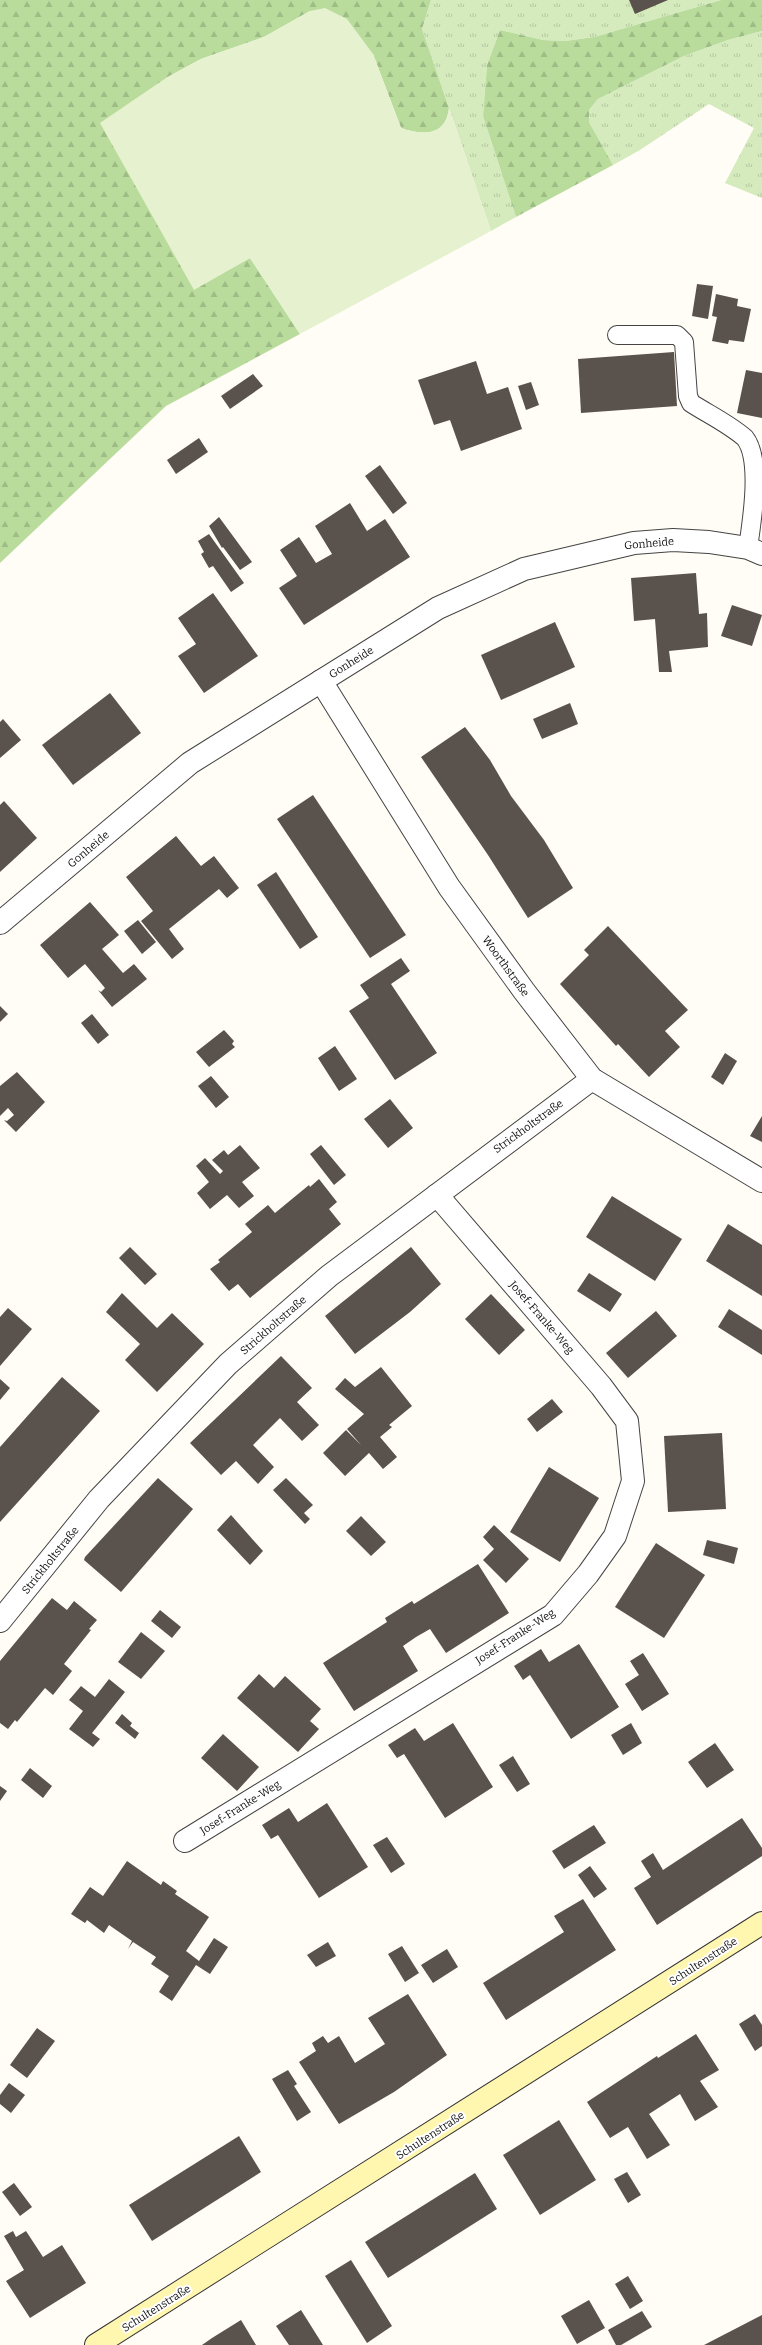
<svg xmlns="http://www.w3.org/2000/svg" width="762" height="2345" font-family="Bitter,serif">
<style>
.grass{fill:url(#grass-tufts)}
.forest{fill:url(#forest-firs)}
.pitch{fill:#e6f2cf}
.building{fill:#5a524d}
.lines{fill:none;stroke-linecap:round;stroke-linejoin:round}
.service-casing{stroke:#444;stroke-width:20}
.minor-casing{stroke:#444;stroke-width:24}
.secondary-casing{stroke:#333;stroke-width:24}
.service{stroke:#fff;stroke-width:18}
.minor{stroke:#fff;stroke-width:22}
.secondary{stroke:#fff6b0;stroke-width:22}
.labels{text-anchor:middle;stroke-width:4;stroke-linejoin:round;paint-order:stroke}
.street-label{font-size:11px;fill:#111;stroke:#fff}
</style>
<defs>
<pattern id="grass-tufts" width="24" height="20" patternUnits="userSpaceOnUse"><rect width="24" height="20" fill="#d5ebbd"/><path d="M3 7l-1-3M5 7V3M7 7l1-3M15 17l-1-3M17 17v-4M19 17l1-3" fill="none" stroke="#b6c8a1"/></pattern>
<pattern id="forest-firs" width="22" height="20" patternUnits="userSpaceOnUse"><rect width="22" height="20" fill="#b9dc9c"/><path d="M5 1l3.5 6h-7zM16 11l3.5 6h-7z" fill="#9ebc85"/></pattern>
</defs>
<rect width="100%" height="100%" fill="#fffdf5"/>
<!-- grass -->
<g class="grass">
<path d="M 431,0 L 721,0 L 594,37 L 565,41 L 543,40 L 500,30 L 487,65 L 483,116 L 516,217 L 491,231 L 422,29 Z"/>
<path d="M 762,31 L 762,198 L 725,183 L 754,128 L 709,104 L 640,150 L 613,165 L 589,122 L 589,110 L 598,99 L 684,56 L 728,40 Z"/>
</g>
<!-- forest -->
<g class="forest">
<path d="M 0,0 L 431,0 L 422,29 L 449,108 C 446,136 423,136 401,128 L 373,54 L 310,11 L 264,37 L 201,59 L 166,78 L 194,289 L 250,258 L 300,334 L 166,406 L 0,563 Z"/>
<path d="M 721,0 L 762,0 L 762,31 L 728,40 L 684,56 L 598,99 L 589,110 L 589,122 L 613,165 L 516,217 L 483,116 L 487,65 L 500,30 L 543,40 L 565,41 L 594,37 Z"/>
</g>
<!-- pitch -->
<path class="pitch" d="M 325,8 L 347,19 L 373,54 L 401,128 C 423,136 446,136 449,108 L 491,231 L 300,334 L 250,258 L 194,290 L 100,123 L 166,78 L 201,59 L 264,37 L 310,11 Z"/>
<!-- building -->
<g class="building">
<path d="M 629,0 L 668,0 L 635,14 Z"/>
<path d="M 697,284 L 713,286 L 708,319 L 692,316 Z"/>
<path d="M 716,294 L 738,299 L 737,306 L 751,309 L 744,342 L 729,340 L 728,344 L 712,341 L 717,317 L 712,316 Z"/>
<path d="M 674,352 L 677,406 L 581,413 L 578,359 Z"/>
<path d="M 476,361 L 487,394 L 508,387 L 522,429 L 461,451 L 450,420 L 434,425 L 418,380 Z"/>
<path d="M 746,370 L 762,373 L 762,418 L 737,413 Z"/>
<path d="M 253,374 L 263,386 L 230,409 L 221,396 Z"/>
<path d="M 531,382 L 539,405 L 526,410 L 518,386 Z"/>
<path d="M 199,438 L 208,452 L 176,474 L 167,460 Z"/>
<path d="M 380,465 L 407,503 L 393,514 L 365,476 Z"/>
<path d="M 350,503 L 367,531 L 385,519 L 410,557 L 304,625 L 279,588 L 297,576 L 280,550 L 299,537 L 316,563 L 332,554 L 315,526 Z"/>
<path d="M 219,517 L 252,562 L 240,570 L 223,547 L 222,548 L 209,526 Z"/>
<path d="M 209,534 L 244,583 L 231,592 L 213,566 L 209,568 L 201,554 L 204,552 L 198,541 Z"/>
<path d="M 696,573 L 699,614 L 707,613 L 708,647 L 669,651 L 672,672 L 659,672 L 655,619 L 634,621 L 631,578 Z"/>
<path d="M 213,593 L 258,656 L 204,693 L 178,656 L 196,644 L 178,618 Z"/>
<path d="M 732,605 L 762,615 L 752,646 L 721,636 Z"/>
<path d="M 555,622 L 575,667 L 501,700 L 481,655 Z"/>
<path d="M 110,693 L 141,733 L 73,785 L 42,745 Z"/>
<path d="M 570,703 L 578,724 L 542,739 L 533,719 Z"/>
<path d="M 3,719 L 21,740 L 0,758 L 0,722 Z"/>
<path d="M 465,727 L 490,760 L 511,796 L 544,840 L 573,888 L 528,918 L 488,855 L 421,757 Z"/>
<path d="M 313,795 L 406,935 L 370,958 L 277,819 Z"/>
<path d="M 4,801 L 37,838 L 0,872 L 0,805 Z"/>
<path d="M 176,836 L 201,866 L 214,856 L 239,888 L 227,898 L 219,889 L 169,929 L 184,949 L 172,959 L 141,921 L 153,911 L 126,877 Z"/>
<path d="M 276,872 L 318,937 L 300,949 L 257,885 Z"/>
<path d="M 90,902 L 119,935 L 102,949 L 123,973 L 134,964 L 147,979 L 112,1007 L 98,990 L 101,992 L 105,988 L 85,964 L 68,978 L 40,945 Z"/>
<path d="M 138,920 L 156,942 L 142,954 L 124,931 Z"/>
<path d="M 608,926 L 688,1010 L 665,1031 L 680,1047 L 649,1077 L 618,1044 L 616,1046 L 560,984 L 589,955 L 584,950 Z"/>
<path d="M 401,958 L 410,971 L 391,984 L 437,1053 L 395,1080 L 349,1011 L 369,998 L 360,985 Z"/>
<path d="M 0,1006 L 8,1014 L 0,1022 Z"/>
<path d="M 92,1014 L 109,1035 L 98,1044 L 81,1023 Z"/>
<path d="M 224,1030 L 234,1041 L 232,1044 L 235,1047 L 209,1067 L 196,1052 Z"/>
<path d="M 335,1046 L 357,1079 L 339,1091 L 318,1058 Z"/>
<path d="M 725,1053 L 737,1061 L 723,1085 L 711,1077 Z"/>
<path d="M 17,1072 L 45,1102 L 16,1132 L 4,1120 L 7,1121 L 14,1115 L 8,1108 L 0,1116 L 0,1086 Z"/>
<path d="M 211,1076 L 229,1097 L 216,1108 L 198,1086 Z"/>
<path d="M 390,1099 L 413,1128 L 388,1148 L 364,1119 Z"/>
<path d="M 762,1116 L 762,1142 L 750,1136 Z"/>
<path d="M 240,1145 L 260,1168 L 242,1182 L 254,1196 L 239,1208 L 227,1195 L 210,1209 L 197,1193 L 209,1182 L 196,1166 L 205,1158 L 220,1174 L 223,1171 L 212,1160 L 224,1150 L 228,1155 Z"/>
<path d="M 321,1145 L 346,1175 L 334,1185 L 310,1154 Z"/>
<path d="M 319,1179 L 337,1202 L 329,1209 L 341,1224 L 250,1298 L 238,1284 L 229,1291 L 210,1269 L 220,1262 L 218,1260 L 252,1232 L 245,1224 L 268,1205 L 275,1213 L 309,1185 L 310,1187 Z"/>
<path d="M 612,1196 L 682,1239 L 655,1281 L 586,1237 Z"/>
<path d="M 728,1224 L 762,1245 L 762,1296 L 706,1261 Z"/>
<path d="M 130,1247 L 157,1274 L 145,1285 L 119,1258 Z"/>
<path d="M 411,1247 L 441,1284 L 410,1312 L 355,1354 L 325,1316 Z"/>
<path d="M 589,1273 L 622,1294 L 610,1312 L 577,1291 Z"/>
<path d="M 122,1293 L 157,1328 L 172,1313 L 204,1344 L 157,1392 L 125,1360 L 140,1344 L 106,1312 Z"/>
<path d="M 491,1294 L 525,1330 L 499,1355 L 465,1319 Z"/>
<path d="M 8,1308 L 32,1329 L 0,1366 L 0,1317 Z"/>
<path d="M 729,1309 L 762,1330 L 762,1355 L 718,1327 Z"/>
<path d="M 656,1311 L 677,1336 L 628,1378 L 606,1353 Z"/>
<path d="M 281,1356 L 312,1388 L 297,1402 L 319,1425 L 302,1441 L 280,1418 L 253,1445 L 274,1467 L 258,1484 L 236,1461 L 221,1475 L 190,1443 Z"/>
<path d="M 381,1367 L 412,1406 L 389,1425 L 392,1427 L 380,1437 L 397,1457 L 383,1469 L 369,1453 L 345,1476 L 323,1453 L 346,1430 L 361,1445 L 347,1429 L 364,1414 L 335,1389 L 345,1378 L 355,1387 Z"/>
<path d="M 62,1377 L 100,1411 L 0,1522 L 0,1447 Z"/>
<path d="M 0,1379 L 10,1388 L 0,1400 Z"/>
<path d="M 552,1399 L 563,1412 L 537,1432 L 527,1419 Z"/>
<path d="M 722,1433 L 726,1509 L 668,1512 L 664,1436 Z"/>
<path d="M 549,1467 L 599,1498 L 560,1562 L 510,1532 Z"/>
<path d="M 158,1478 L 193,1509 L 121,1592 L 84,1560 L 85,1557 Z"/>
<path d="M 286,1478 L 313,1505 L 304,1513 L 310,1519 L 305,1524 L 273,1490 Z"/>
<path d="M 231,1515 L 263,1551 L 250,1565 L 217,1530 Z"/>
<path d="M 361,1516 L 386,1542 L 371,1556 L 346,1531 Z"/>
<path d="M 494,1525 L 529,1559 L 506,1583 L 483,1560 L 494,1549 L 483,1537 Z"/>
<path d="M 707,1540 L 738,1548 L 734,1564 L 703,1555 Z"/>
<path d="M 656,1543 L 705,1575 L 664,1638 L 615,1607 Z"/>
<path d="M 478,1564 L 509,1613 L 446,1653 L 430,1629 L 416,1637 L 403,1646 L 418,1671 L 354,1711 L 323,1663 L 387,1622 L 385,1618 L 412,1601 L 414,1604 Z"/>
<path d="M 52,1598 L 67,1610 L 74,1601 L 97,1620 L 89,1629 L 91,1630 L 64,1664 L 72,1671 L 53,1695 L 45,1688 L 17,1722 L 15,1720 L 8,1729 L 0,1723 L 0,1661 Z"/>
<path d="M 160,1610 L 181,1627 L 172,1638 L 151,1621 Z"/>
<path d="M 141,1632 L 165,1651 L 141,1679 L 118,1662 Z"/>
<path d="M 579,1644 L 619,1707 L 571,1739 L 530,1675 L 523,1680 L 514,1666 L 541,1649 L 549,1662 Z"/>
<path d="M 643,1653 L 669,1694 L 642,1711 L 625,1684 L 639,1675 L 630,1661 Z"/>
<path d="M 259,1674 L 274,1688 L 285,1676 L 321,1709 L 310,1721 L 319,1729 L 298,1752 L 237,1698 Z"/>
<path d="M 109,1679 L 125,1692 L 92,1733 L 100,1739 L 93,1747 L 69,1729 L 83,1711 L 69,1700 L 81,1686 L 95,1697 Z"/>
<path d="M 122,1714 L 132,1723 L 130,1726 L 139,1733 L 135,1739 L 115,1723 Z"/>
<path d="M 453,1723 L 493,1787 L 445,1818 L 404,1754 L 397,1758 L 388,1745 L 415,1728 L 424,1741 Z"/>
<path d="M 631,1723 L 642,1743 L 623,1755 L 611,1735 Z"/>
<path d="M 223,1734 L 259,1767 L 237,1791 L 201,1758 Z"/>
<path d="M 715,1743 L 734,1770 L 707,1788 L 688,1762 Z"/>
<path d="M 513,1756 L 530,1784 L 517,1792 L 499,1765 Z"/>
<path d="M 30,1768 L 52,1786 L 43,1798 L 21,1780 Z"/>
<path d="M 0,1786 L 7,1791 L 0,1801 Z"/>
<path d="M 327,1803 L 368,1867 L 319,1898 L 278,1835 L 271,1839 L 262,1825 L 289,1808 L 298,1822 Z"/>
<path d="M 742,1818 L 762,1848 L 762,1856 L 657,1925 L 634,1888 L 651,1877 L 641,1861 L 653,1853 L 663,1870 Z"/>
<path d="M 594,1825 L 606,1843 L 564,1869 L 552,1851 Z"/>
<path d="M 387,1837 L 405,1864 L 391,1873 L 373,1845 Z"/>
<path d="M 127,1861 L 161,1885 L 163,1881 L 177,1891 L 175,1894 L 209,1917 L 186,1951 L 199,1961 L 214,1938 L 228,1947 L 210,1974 L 196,1965 L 172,2001 L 159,1992 L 169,1976 L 151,1964 L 156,1957 L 133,1942 L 128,1949 L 132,1941 L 109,1925 L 104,1933 L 87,1920 L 85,1923 L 71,1914 L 90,1887 L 103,1896 Z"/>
<path d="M 590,1866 L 607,1889 L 594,1898 L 578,1875 Z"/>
<path d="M 583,1899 L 616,1950 L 506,2020 L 483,1983 L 564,1932 L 554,1916 Z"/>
<path d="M 328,1942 L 336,1956 L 316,1967 L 307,1955 Z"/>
<path d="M 402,1946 L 419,1973 L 405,1982 L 388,1954 Z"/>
<path d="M 447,1949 L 458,1967 L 433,1983 L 421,1965 Z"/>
<path d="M 408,1994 L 447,2055 L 394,2092 L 339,2124 L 299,2062 L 316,2051 L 312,2043 L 323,2036 L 328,2043 L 339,2036 L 355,2063 L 385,2044 L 368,2018 Z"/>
<path d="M 755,2014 L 762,2025 L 762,2046 L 755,2051 L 739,2024 Z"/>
<path d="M 37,2028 L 55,2041 L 27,2078 L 10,2065 Z"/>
<path d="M 696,2034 L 719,2070 L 700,2081 L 718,2107 L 695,2121 L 680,2094 L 649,2114 L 670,2145 L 647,2159 L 628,2127 L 610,2138 L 587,2102 L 657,2056 L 658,2058 Z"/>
<path d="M 288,2070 L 297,2084 L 294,2086 L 311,2112 L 297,2121 L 272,2079 Z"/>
<path d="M 9,2083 L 25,2095 L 11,2113 L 0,2104 L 0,2095 Z"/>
<path d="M 559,2120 L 596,2180 L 540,2215 L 503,2155 Z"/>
<path d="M 239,2136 L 261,2172 L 152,2241 L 129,2205 Z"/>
<path d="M 627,2172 L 641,2195 L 628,2203 L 614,2179 Z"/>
<path d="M 475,2173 L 497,2209 L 388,2278 L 365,2242 Z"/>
<path d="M 14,2183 L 32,2207 L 20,2216 L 2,2192 Z"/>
<path d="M 13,2231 L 16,2237 L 26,2231 L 43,2257 L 62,2245 L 86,2283 L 30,2318 L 6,2281 L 24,2270 L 4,2236 Z"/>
<path d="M 351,2260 L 392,2326 L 367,2343 L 325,2276 Z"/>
<path d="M 628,2276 L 643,2301 L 630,2309 L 615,2284 Z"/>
<path d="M 589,2300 L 605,2328 L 577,2344 L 561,2316 Z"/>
<path d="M 301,2310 L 323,2345 L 289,2345 L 276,2326 Z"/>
<path d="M 642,2311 L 652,2327 L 621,2345 L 616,2345 L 608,2330 Z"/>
<path d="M 762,2315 L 762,2345 L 704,2345 Z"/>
<path d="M 241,2320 L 256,2345 L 202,2345 L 212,2338 Z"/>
</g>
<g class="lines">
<defs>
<path id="service" d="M 617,335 L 677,335 L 684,342 L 688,396 L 691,403 C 708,414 729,424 745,438 C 762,460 752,520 748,548"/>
<g id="minor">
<path d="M 321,681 L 449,887 L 524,991 L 592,1079 L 762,1181"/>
<path d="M 0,923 L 190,763 L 438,608 L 524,569 L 634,543 L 673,540 L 709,542 L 748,548 L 762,554"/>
<path d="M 0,1621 L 99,1499 L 228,1364 L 329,1276 L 592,1079"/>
<path d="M 185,1841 L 553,1615 L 588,1574 L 615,1536 L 633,1481 L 627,1421 L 601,1386 L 437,1195"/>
</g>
<path id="secondary" d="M 96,2345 L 762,1923"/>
</defs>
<!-- service casing -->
<use href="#service" class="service-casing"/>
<!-- minor casing -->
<use href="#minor" class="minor-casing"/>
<!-- secondary casing -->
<use href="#secondary" class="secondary-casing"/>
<!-- service -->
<use href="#service" class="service"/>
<!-- minor -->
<use href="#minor" class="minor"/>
<!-- secondary -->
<use href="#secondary" class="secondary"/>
</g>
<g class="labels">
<!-- street labels -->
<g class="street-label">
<text transform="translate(649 543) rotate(-5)" y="4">Gonheide</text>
<text transform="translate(351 662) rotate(-32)" y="4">Gonheide</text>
<text transform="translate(88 849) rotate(-40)" y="4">Gonheide</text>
<text transform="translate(506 966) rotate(54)" y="4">Woorthstraße</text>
<text transform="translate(528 1126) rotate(-36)" y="4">Strickholtstraße</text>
<text transform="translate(542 1317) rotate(49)" y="4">Josef-Franke-Weg</text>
<text transform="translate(273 1325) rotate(-41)" y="4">Strickholtstraße</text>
<text transform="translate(50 1560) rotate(-51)" y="4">Strickholtstraße</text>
<text transform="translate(515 1636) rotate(-33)" y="4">Josef-Franke-Weg</text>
<text transform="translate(240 1807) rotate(-32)" y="4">Josef-Franke-Weg</text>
<text transform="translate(703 1961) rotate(-33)" y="4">Schultenstraße</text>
<text transform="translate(430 2135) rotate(-33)" y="4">Schultenstraße</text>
<text transform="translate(156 2308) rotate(-32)" y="4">Schultenstraße</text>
</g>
</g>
</svg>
